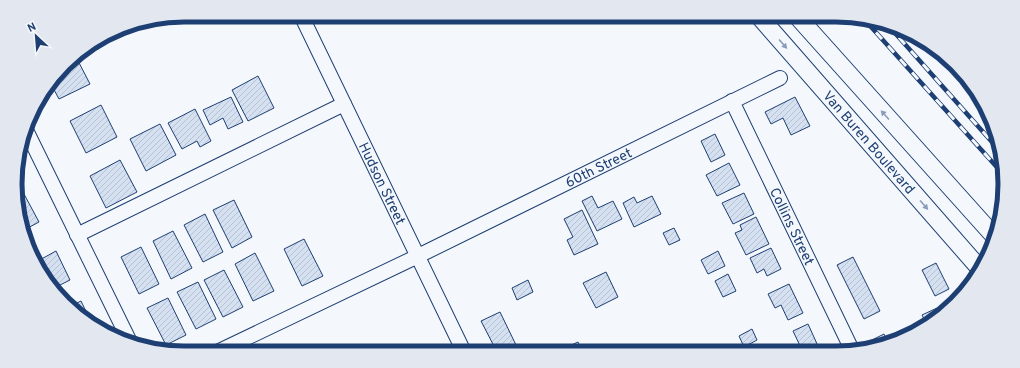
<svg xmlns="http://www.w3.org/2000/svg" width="1020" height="368" font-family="Overpass,sans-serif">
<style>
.building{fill:url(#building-hatch);stroke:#1d3f73}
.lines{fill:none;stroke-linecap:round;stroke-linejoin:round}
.minor-casing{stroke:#1d3f73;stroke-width:16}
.major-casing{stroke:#1d3f73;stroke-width:19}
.minor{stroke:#f4f7fb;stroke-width:14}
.major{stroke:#f4f7fb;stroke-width:17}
.rail-casing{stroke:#1d3f73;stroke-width:4.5}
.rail{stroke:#f4f7fb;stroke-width:3;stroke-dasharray:9;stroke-linecap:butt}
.oneway{fill:#889bb7}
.labels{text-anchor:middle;stroke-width:3;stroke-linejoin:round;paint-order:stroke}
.street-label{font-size:14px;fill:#1d3f73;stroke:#f4f7fb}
.rim{fill:none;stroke:#1d3f73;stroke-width:5}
</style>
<defs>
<pattern id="building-hatch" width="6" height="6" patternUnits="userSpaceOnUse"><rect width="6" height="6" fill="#d5e0f0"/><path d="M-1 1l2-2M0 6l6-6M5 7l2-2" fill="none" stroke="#b6c1d1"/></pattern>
</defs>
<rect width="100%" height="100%" fill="#f4f7fb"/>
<!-- building -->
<g class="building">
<path d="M 75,55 L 90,84 L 59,99 L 51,84 Z"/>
<path d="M 258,76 L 274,108 L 248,121 L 232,90 Z"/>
<path d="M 231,97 L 243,122 L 228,129 L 223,118 L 210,125 L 203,110 Z"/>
<path d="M 795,97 L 810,126 L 791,135 L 783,118 L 771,124 L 765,112 Z"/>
<path d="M 101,105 L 117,137 L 86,153 L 70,121 Z"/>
<path d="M 195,109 L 211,141 L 200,147 L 197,141 L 182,149 L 168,123 Z"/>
<path d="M 160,124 L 176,155 L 146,171 L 130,139 Z"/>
<path d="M 715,134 L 725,155 L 711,162 L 701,141 Z"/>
<path d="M 120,160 L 137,192 L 106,208 L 90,176 Z"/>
<path d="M 729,163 L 740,185 L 717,196 L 706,175 Z"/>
<path d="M 744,193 L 754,214 L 733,224 L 722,203 Z"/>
<path d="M 24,194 L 39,222 L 22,231 L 19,197 Z"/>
<path d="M 592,196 L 598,208 L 613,201 L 622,219 L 597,231 L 582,201 Z"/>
<path d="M 652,196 L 661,214 L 634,227 L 623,203 L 634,197 L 637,203 Z"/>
<path d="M 234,200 L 252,237 L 232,248 L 213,210 Z"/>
<path d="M 582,210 L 598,244 L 574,255 L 567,240 L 573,237 L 564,219 Z"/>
<path d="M 205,214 L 223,252 L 203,262 L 184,225 Z"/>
<path d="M 756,217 L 769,244 L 746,255 L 735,233 L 742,230 L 740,225 Z"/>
<path d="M 674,228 L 680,240 L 669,245 L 663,233 Z"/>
<path d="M 173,231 L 192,268 L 171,279 L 153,241 Z"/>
<path d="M 304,239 L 323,276 L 302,286 L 284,249 Z"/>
<path d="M 141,247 L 159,284 L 139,294 L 121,257 Z"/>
<path d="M 771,248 L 781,269 L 767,276 L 764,269 L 757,273 L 750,258 Z"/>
<path d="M 56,251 L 70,280 L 54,288 L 44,278 L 36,262 Z"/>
<path d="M 718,251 L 725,266 L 708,274 L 701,260 Z"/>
<path d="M 255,253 L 274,291 L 253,301 L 235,264 Z"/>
<path d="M 853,257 L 880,311 L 864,319 L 837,265 Z"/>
<path d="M 936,263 L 949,289 L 935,296 L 922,270 Z"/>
<path d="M 224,270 L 243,307 L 223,317 L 204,280 Z"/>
<path d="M 606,272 L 618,297 L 596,308 L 583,283 Z"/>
<path d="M 728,274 L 736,291 L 723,297 L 715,281 Z"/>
<path d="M 528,280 L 533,292 L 517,300 L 512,288 Z"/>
<path d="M 198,282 L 216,319 L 196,329 L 177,292 Z"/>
<path d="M 789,284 L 803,313 L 788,320 L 781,305 L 775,308 L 768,294 Z"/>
<path d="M 168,298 L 186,335 L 166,345 L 147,308 Z"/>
<path d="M 958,298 L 948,311 L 945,313 L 942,306 Z"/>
<path d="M 81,301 L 93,326 L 71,306 Z"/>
<path d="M 937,308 L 941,315 L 927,325 L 922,315 Z"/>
<path d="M 500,312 L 516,345 L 502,352 L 497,352 L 481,321 Z"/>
<path d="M 808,324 L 818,346 L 803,352 L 793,331 Z"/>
<path d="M 752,329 L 757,340 L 744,347 L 739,336 Z"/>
<path d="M 909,329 L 912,335 L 896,340 L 894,336 Z"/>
<path d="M 884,334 L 888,342 L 873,347 L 870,341 Z"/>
<path d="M 578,342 L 583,352 L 569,352 L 567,347 Z"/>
</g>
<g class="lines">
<defs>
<g id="minor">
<path id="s1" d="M 301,15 L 464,352"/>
<path id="s2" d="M 732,101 L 853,352"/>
<path d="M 26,130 L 130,342"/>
<path d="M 77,235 L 344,104"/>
<path id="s3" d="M 215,353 L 416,257 L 780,78"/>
</g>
<g id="major">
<path id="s4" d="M 758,15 L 981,270"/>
<path d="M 796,15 L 995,237"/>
</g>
</defs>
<!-- minor casing -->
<use href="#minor" class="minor-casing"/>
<!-- major casing -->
<use href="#major" class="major-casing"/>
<!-- minor -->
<use href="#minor" class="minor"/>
<!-- major -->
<use href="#major" class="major"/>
<defs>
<g id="rail">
<path d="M 864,19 L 1003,174"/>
<path d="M 887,24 L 1000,151"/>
</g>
</defs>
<!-- rail casing -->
<use href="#rail" class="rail-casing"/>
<!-- rail -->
<use href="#rail" class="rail"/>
</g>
<!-- one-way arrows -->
<defs><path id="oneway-solid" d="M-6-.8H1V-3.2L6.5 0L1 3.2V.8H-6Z"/></defs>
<g class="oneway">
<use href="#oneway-solid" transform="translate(783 44) rotate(49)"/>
<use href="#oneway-solid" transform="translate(885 115) rotate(-132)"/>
<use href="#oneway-solid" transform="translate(924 205) rotate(49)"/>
</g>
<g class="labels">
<!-- street labels -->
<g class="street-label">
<text dy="5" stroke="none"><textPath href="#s4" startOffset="169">Van Buren Boulevard</textPath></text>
<text dy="5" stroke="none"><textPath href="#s3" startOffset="426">60th Street</textPath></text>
<text dy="5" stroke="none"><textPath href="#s1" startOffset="187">Hudson Street</textPath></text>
<text dy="5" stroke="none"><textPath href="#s2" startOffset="139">Collins Street</textPath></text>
</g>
</g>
<!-- crop -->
<path d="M0 0H1020V368H0ZM184 22H836A162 162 0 0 1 998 184V184A162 162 0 0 1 836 346H184A162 162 0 0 1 22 184V184A162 162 0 0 1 184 22Z" fill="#e3e8f0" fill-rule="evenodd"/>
<path class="rim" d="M184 22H836A162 162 0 0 1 998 184V184A162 162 0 0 1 836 346H184A162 162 0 0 1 22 184V184A162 162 0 0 1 184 22Z"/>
<!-- north arrow -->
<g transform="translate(36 36) rotate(334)" stroke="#f4f7fb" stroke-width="3" paint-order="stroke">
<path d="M0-3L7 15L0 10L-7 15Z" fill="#1d3f73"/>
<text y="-6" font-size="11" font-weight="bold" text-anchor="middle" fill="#1d3f73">N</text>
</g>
</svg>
